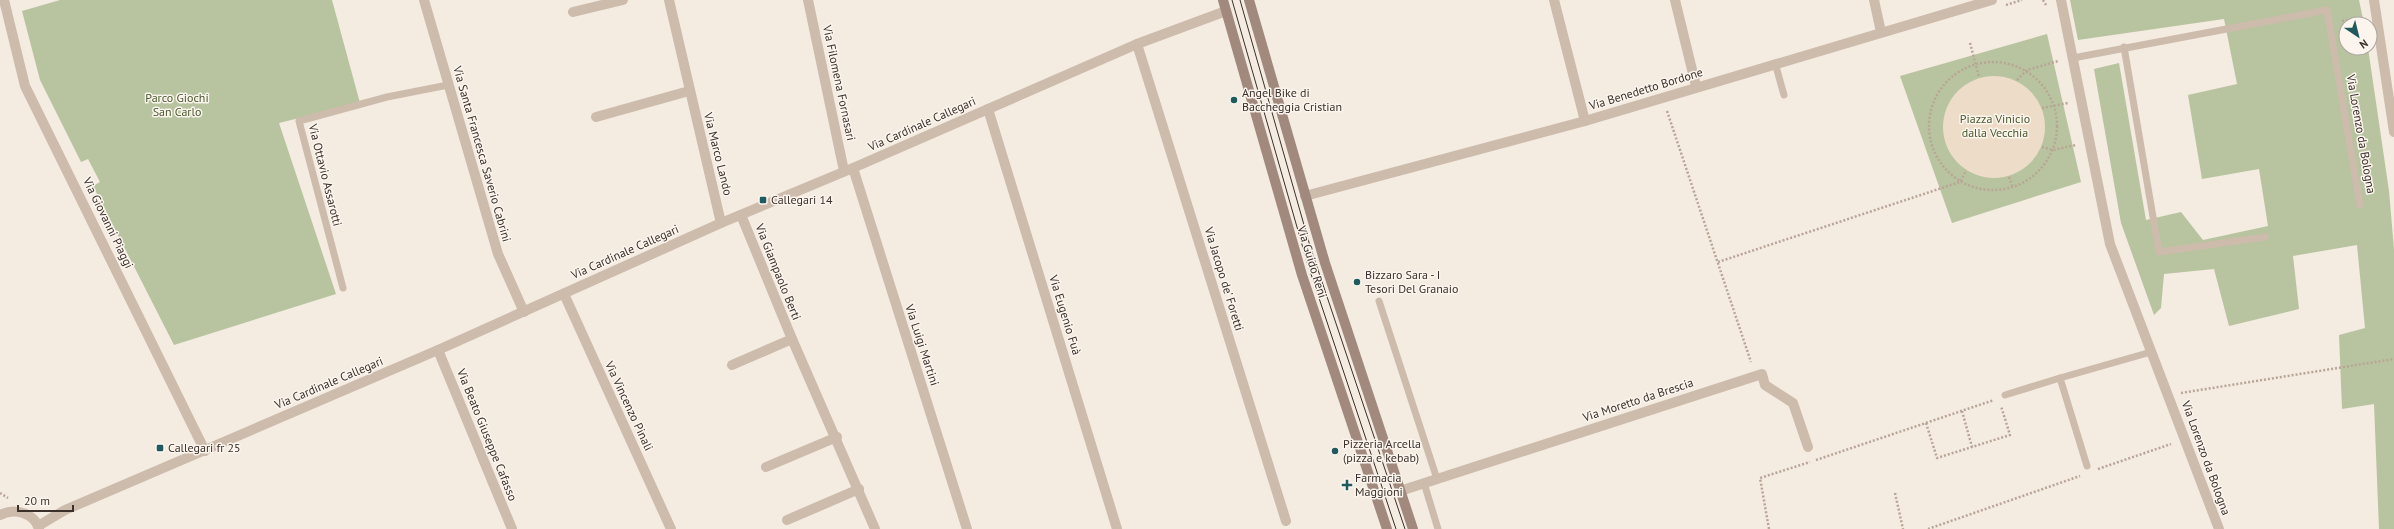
<svg xmlns="http://www.w3.org/2000/svg" width="2394" height="529" font-family="'PT Sans',sans-serif">
<style>
.green{fill:#b8c4a0}
.plaza{fill:#ecdcc8}
.lines{fill:none;stroke-linecap:round;stroke-linejoin:round}
.path{stroke:#b9a596;stroke-width:2.5;stroke-dasharray:2 2;stroke-linecap:butt}
.lane{stroke:#cdbbac;stroke-width:7}
.street{stroke:#cdbbac;stroke-width:10}
.secondary{stroke:#a18a7d;stroke-width:10}
.tram{stroke:#3b302b;stroke-width:1}
.poi-dot{fill:#1f5a5e;stroke:#fbf5ee;stroke-width:1.5}
.labels{text-anchor:middle;stroke-width:3;stroke-linejoin:round;paint-order:stroke}
.street-label{font-size:12px;fill:#3b302b;stroke:#fbf5ee}
.poi-label{font-size:12px;fill:#3b302b;stroke:#fbf5ee;text-anchor:start}
.park-label{font-size:12px;fill:#4a5a2e;stroke:#fbf5ee}
</style>
<rect width="100%" height="100%" fill="#f4ebe1"/>
<!-- green -->
<g class="green">
<path d="M 60,0 L 332,0 L 360,103 L 279,123 L 336,294 L 174,345 L 93,186 L 100,182 L 88,159 L 81,162 L 40,80 L 22,11 Z"/>
<path d="M 2070,0 L 2359,0 L 2364,24 L 2346,24 L 2346,48 L 2368,48 L 2389,191 L 2394,249 L 2394,529 L 2379,529 L 2374,404 L 2342,409 L 2339,335 L 2365,328 L 2357,245 L 2293,256 L 2299,309 L 2229,326 L 2214,269 L 2164,274 L 2161,308 L 2154,315 L 2121,223 L 2094,69 L 2119,63 L 2146,220 L 2181,212 L 2203,240 L 2268,226 L 2259,169 L 2202,179 L 2188,95 L 2237,84 L 2224,19 L 2078,40 Z"/>
<path d="M 2047,34 L 2081,182 L 1952,223 L 1900,76 Z"/>
</g>
<!-- plaza -->
<circle class="plaza" cx="1994" cy="127" r="51"/>
<g class="lines">
<!-- path -->
<g class="path">
<path d="M 2043,0 L 2046,5"/>
<path d="M 2006,5 L 2022,0"/>
<path d="M 2342,21 L 2363,18"/>
<path d="M 1970,43 L 1979,77"/>
<circle cx="1993" cy="126" r="64"/>
<path d="M 2017,80 L 2027,70 L 2058,61"/>
<path d="M 2042,108 L 2068,103"/>
<path d="M 1667,111 L 1751,362"/>
<path d="M 2042,147 L 2053,150 L 2076,145"/>
<path d="M 2009,177 L 2013,188"/>
<path d="M 1718,262 L 1960,182 L 1966,171"/>
<path d="M 2181,393 L 2394,359"/>
<path d="M 1962,411 L 1972,447"/>
<path d="M 1926,423 L 1937,458 L 2010,435 L 2001,406"/>
<path d="M 1816,460 L 1994,400"/>
<path d="M 2098,469 L 2171,444"/>
<path d="M 0,493 L 8,498"/>
<path d="M 1895,493 L 1903,529"/>
<path d="M 1769,529 L 1760,478 L 1810,462"/>
<path d="M 1928,529 L 2080,476"/>
</g>
<!-- lane -->
<g class="lane">
<path d="M 2124,47 L 2159,252 L 2265,237"/>
<path d="M 2073,58 L 2327,10 L 2360,205"/>
<path d="M 1775,63 L 1784,95"/>
<path d="M 343,288 L 299,121 L 387,97 L 448,85"/>
<path d="M 1379,301 L 1437,479"/>
<path d="M 2005,395 L 2060,378"/>
<path d="M 2087,466 L 2060,378 L 2151,352"/>
<path d="M 1424,483 L 1438,529"/>
</g>
<!-- street -->
<g class="street">
<path d="M 4,0 L 25,86 L 205,451"/>
<path d="M 424,0 L 498,254 L 524,312"/>
<path d="M 669,0 L 721,223"/>
<path d="M 808,0 L 844,171"/>
<path d="M 1554,0 L 1585,121"/>
<path d="M 1675,0 L 1696,86"/>
<path d="M 1874,0 L 1881,32"/>
<path d="M 2061,0 L 2110,244 L 2219,529"/>
<path d="M 2374,0 L 2394,132"/>
<path d="M 573,12 L 623,0"/>
<path d="M 1137,44 L 1286,521"/>
<path d="M 988,109 L 1117,529"/>
<path d="M 596,117 L 689,91"/>
<path d="M 853,168 L 967,529"/>
<path d="M 1305,196 L 1585,121 L 1992,0"/>
<path d="M 741,215 L 792,339 L 875,529"/>
<path d="M 564,294 L 671,529"/>
<path d="M 438,350 L 512,529"/>
<path d="M 732,365 L 792,339"/>
<path d="M 766,467 L 837,437"/>
<path d="M 1400,491 L 1762,374 L 1765,385 L 1793,403 L 1808,447"/>
<path d="M 0,515 C 14,508 34,512 39,529"/>
<path d="M 787,520 L 859,489"/>
<path d="M 38,526 L 65,510 L 438,350 L 721,223 L 853,168 L 1137,44 L 1226,11"/>
</g>
<!-- secondary -->
<g class="secondary">
<path d="M 1223,0 L 1302,275 L 1387,529"/>
<path d="M 1249,0 L 1325,263 L 1413,529"/>
</g>
<!-- tram -->
<g class="tram">
<path d="M 1232,0 L 1307,262 L 1396,529"/>
<path d="M 1240,0 L 1310,246 L 1405,529"/>
</g>
</g>
<!-- markers -->
<g class="poi-dot">
<circle cx="1234" cy="100" r="4"/>
<rect x="759" y="196" width="8" height="8" rx="2"/>
<circle cx="1357" cy="282" r="4"/>
<rect x="156" y="444" width="8" height="8" rx="2"/>
<circle cx="1335" cy="451" r="4"/>
<path d="M1345 479h4v4h4v4h-4v4h-4v-4h-4v-4h4z"/>
</g>
<g class="labels">
<!-- street labels -->
<g class="street-label">
<text transform="translate(839 83) rotate(78)" y="4">Via Filomena Fornasari</text>
<text transform="translate(1646 89) rotate(-17)" y="4">Via Benedetto Bordone</text>
<text transform="translate(922 124) rotate(-24)" y="4">Via Cardinale Callegari</text>
<text transform="translate(2361 134) rotate(80)" y="4">Via Lorenzo da Bologna</text>
<text transform="translate(482 154) rotate(74)" y="4">Via Santa Francesca Saverio Cabrini</text>
<text transform="translate(718 154) rotate(76)" y="4">Via Marco Lando</text>
<text transform="translate(325 175) rotate(76)" y="4">Via Ottavio Assarotti</text>
<text transform="translate(108 223) rotate(64)" y="4">Via Giovanni Piaggi</text>
<text transform="translate(625 252) rotate(-24)" y="4">Via Cardinale Callegari</text>
<text transform="translate(1312 262) rotate(73)" y="4">Via Guido Reni</text>
<text transform="translate(778 272) rotate(68)" y="4">Via Giampaolo Berti</text>
<text transform="translate(1224 279) rotate(73)" y="4">Via Jacopo de' Foretti</text>
<text transform="translate(1065 315) rotate(73)" y="4">Via Eugenio Fuà</text>
<text transform="translate(922 345) rotate(72)" y="4">Via Luigi Martini</text>
<text transform="translate(329 383) rotate(-23)" y="4">Via Cardinale Callegari</text>
<text transform="translate(1638 400) rotate(-18)" y="4">Via Moretto da Brescia</text>
<text transform="translate(629 406) rotate(65)" y="4">Via Vincenzo Pinali</text>
<text transform="translate(487 435) rotate(68)" y="4">Via Beato Giuseppe Cafasso</text>
<text transform="translate(2206 458) rotate(70)" y="4">Via Lorenzo da Bologna</text>
</g>
<!-- poi labels -->
<g class="poi-label">
<text x="1242" y="97">Angel Bike di<tspan x="1242" dy="14">Baccheggia Cristian</tspan></text>
<text x="771" y="204">Callegari 14</text>
<text x="1365" y="279">Bizzaro Sara - I<tspan x="1365" dy="14">Tesori Del Granaio</tspan></text>
<text x="1343" y="448">Pizzeria Arcella<tspan x="1343" dy="14">(pizza e kebab)</tspan></text>
<text x="168" y="452">Callegari fr 25</text>
<text x="1355" y="482">Farmacia<tspan x="1355" dy="14">Maggioni</tspan></text>
</g>
<!-- park labels -->
<g class="park-label">
<text x="177" y="102">Parco Giochi<tspan x="177" dy="14">San Carlo</tspan></text>
<text x="1995" y="123">Piazza Vinicio<tspan x="1995" dy="14">dalla Vecchia</tspan></text>
</g>
</g>
<!-- north arrow -->
<g transform="translate(2358 36) rotate(145)"><circle r="19" fill="#fbf5ee" stroke="#aea6a0"/>
<path d="M0-3L7 15L0 10L-7 15Z" fill="#1f5a5e"/>
<text y="-6" font-size="11" font-weight="bold" text-anchor="middle" fill="#3b302b">N</text>
</g>
<!-- scale -->
<path d="M18 505v6h55v-6" fill="none" stroke="#3b302b" stroke-width="2"/>
<text x="24" y="505" font-size="12" fill="#3b302b" stroke="#fbf5ee" stroke-width="3" paint-order="stroke">20 m</text>
</svg>
